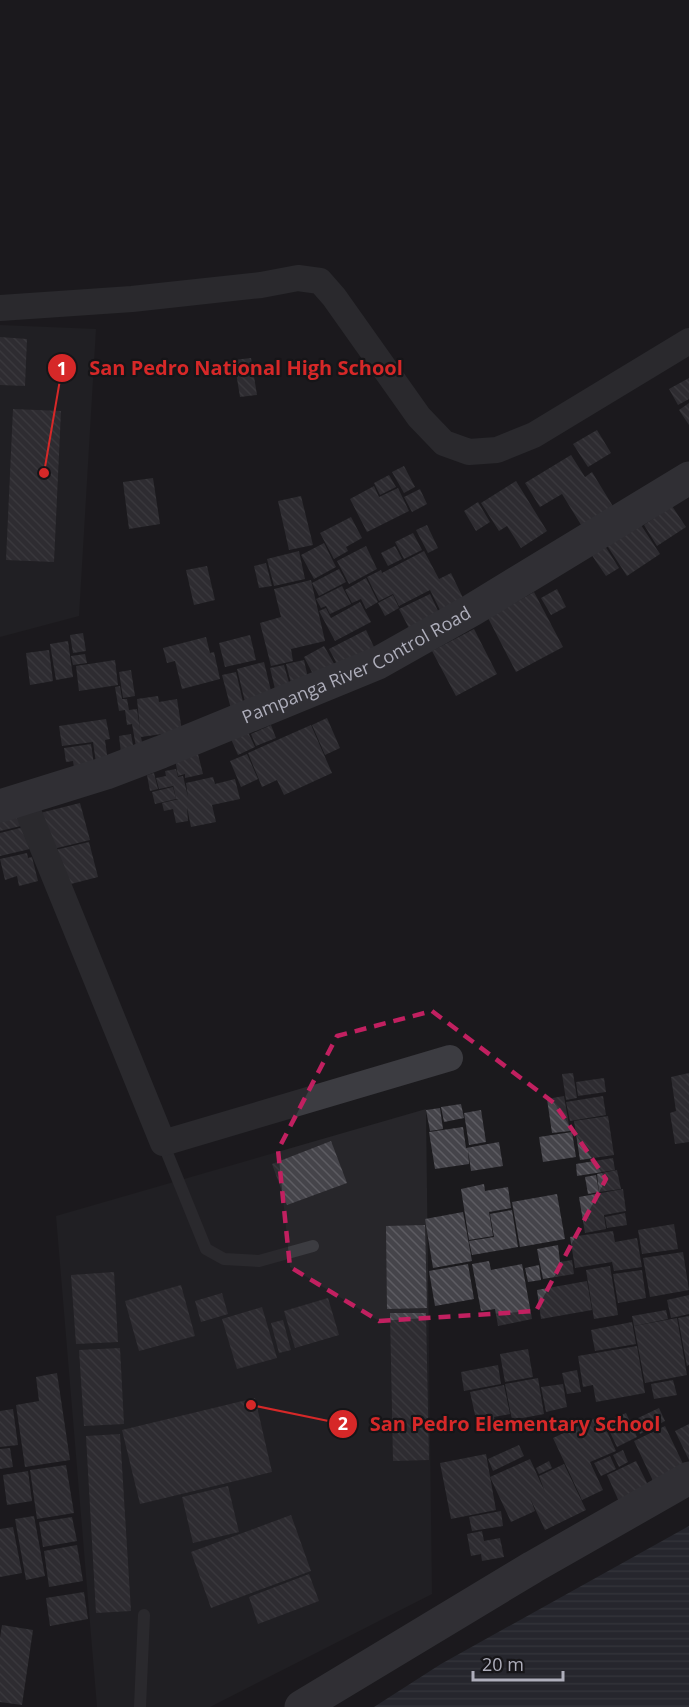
<svg xmlns="http://www.w3.org/2000/svg" width="689" height="1707" font-family="'Open Sans',sans-serif">
<style>
.built{fill:#27262a}
.water{fill:url(#water-rules)}
.building{fill:url(#building-back-hatch)}
.lines{fill:none;stroke-linecap:round;stroke-linejoin:round}
.lane{stroke:#3c3c41;stroke-width:12}
.street{stroke:#3c3c41;stroke-width:26}
.secondary{stroke:#4a4a51;stroke-width:33}
.marked{fill:none;stroke:#c12060;stroke-width:4.5;stroke-dasharray:12 8;stroke-linejoin:round}
.labels{text-anchor:middle;stroke-width:4.5;stroke-linejoin:round;paint-order:stroke}
.street-label{font-size:18px;fill:#aeaebb;stroke:#161518}
.leader{fill:none;stroke:#d62828;stroke-width:2}
.callout-dot{fill:#d62828;stroke:#161518;stroke-width:2}
.mark-label{font-size:18px;text-anchor:middle;font-weight:bold;fill:#fff}
.callout-label{font-size:20px;text-anchor:middle;font-weight:bold;fill:#d62828;stroke:#161518;stroke-width:4.5;stroke-linejoin:round;paint-order:stroke}
</style>
<defs>
<pattern id="water-rules" width="6" height="5" patternUnits="userSpaceOnUse" patternTransform="scale(1.5)"><rect width="6" height="5" fill="#333742"/><path d="M0 2.5h6" fill="none" stroke="#4e515b"/></pattern>
<pattern id="building-back-hatch" width="6" height="6" patternUnits="userSpaceOnUse" patternTransform="scale(1.5)"><rect width="6" height="6" fill="#45444a"/><path d="M-1 5l2 2M0 0l6 6M5-1l2 2" fill="none" stroke="#5d5c62"/></pattern>
</defs>
<rect width="100%" height="100%" fill="#1b1a1d"/>
<!-- built -->
<g class="built">
<path d="M 0,325 L 96,329 L 79,616 L 0,637 Z"/>
<path d="M 426,1109 L 432,1594 L 210,1707 L 97,1707 L 56,1216 Z"/>
</g>
<!-- water -->
<path class="water" d="M 689,1526 L 689,1707 L 374,1707 L 441,1664 Z"/>
<!-- building -->
<g class="building">
<path d="M 0,337 L 27,339 L 25,386 L 0,385 Z"/>
<path d="M 251,358 L 257,395 L 240,397 L 234,360 Z"/>
<path d="M 689,378 L 689,399 L 678,405 L 669,389 Z"/>
<path d="M 689,403 L 689,425 L 679,410 Z"/>
<path d="M 13,409 L 61,411 L 54,562 L 6,560 Z"/>
<path d="M 597,430 L 611,453 L 588,467 L 573,444 Z"/>
<path d="M 571,455 L 585,477 L 592,472 L 614,508 L 583,528 L 562,494 L 540,507 L 525,483 Z"/>
<path d="M 404,466 L 415,487 L 404,493 L 392,472 Z"/>
<path d="M 389,475 L 396,487 L 380,495 L 374,483 Z"/>
<path d="M 153,478 L 160,524 L 129,529 L 123,482 Z"/>
<path d="M 516,481 L 547,531 L 521,548 L 507,526 L 499,531 L 481,503 Z"/>
<path d="M 374,486 L 379,497 L 398,488 L 409,511 L 367,532 L 350,499 Z"/>
<path d="M 420,489 L 427,504 L 412,512 L 404,497 Z"/>
<path d="M 301,496 L 313,545 L 289,550 L 278,501 Z"/>
<path d="M 478,502 L 490,522 L 476,531 L 464,511 Z"/>
<path d="M 672,506 L 686,527 L 657,546 L 644,525 Z"/>
<path d="M 351,517 L 362,538 L 346,547 L 348,551 L 334,559 L 320,533 Z"/>
<path d="M 639,522 L 660,554 L 627,576 L 606,544 Z"/>
<path d="M 427,525 L 438,548 L 428,553 L 416,530 Z"/>
<path d="M 413,533 L 422,550 L 404,559 L 395,542 Z"/>
<path d="M 324,543 L 336,567 L 314,579 L 301,555 Z"/>
<path d="M 366,546 L 377,569 L 349,584 L 337,561 Z"/>
<path d="M 395,546 L 402,559 L 388,566 L 381,553 Z"/>
<path d="M 605,546 L 619,568 L 606,576 L 591,554 Z"/>
<path d="M 299,551 L 305,579 L 274,586 L 267,559 Z"/>
<path d="M 424,551 L 439,579 L 451,573 L 464,600 L 441,612 L 430,590 L 399,606 L 391,590 L 393,594 L 379,601 L 367,577 L 381,570 L 382,573 Z"/>
<path d="M 266,563 L 272,586 L 259,588 L 254,566 Z"/>
<path d="M 207,566 L 215,600 L 194,605 L 186,570 Z"/>
<path d="M 339,569 L 346,582 L 319,596 L 312,583 Z"/>
<path d="M 366,578 L 378,602 L 366,609 L 361,599 L 352,603 L 345,590 Z"/>
<path d="M 311,580 L 325,641 L 291,649 L 293,661 L 271,666 L 260,623 L 281,617 L 274,589 Z"/>
<path d="M 342,586 L 351,604 L 330,614 L 326,606 L 321,608 L 316,599 Z"/>
<path d="M 557,589 L 566,607 L 551,615 L 541,598 Z"/>
<path d="M 534,592 L 563,647 L 516,672 L 488,618 Z"/>
<path d="M 430,594 L 440,615 L 410,630 L 399,609 Z"/>
<path d="M 393,595 L 399,608 L 385,616 L 378,603 Z"/>
<path d="M 360,602 L 371,622 L 335,641 L 319,611 L 326,608 L 331,618 Z"/>
<path d="M 474,629 L 497,674 L 456,696 L 432,651 Z"/>
<path d="M 366,630 L 374,647 L 338,666 L 329,649 Z"/>
<path d="M 83,633 L 86,651 L 73,653 L 70,635 Z"/>
<path d="M 250,635 L 256,660 L 225,667 L 219,643 Z"/>
<path d="M 206,637 L 210,653 L 214,652 L 220,679 L 182,689 L 175,661 L 167,663 L 163,648 Z"/>
<path d="M 68,641 L 73,677 L 56,680 L 50,644 Z"/>
<path d="M 324,646 L 336,667 L 315,678 L 304,657 Z"/>
<path d="M 49,650 L 53,681 L 30,685 L 26,653 Z"/>
<path d="M 85,654 L 87,663 L 73,665 L 71,656 Z"/>
<path d="M 115,660 L 118,685 L 79,691 L 76,666 Z"/>
<path d="M 304,660 L 308,678 L 291,683 L 286,664 Z"/>
<path d="M 264,662 L 272,695 L 245,702 L 237,669 Z"/>
<path d="M 284,665 L 290,686 L 275,689 L 270,668 Z"/>
<path d="M 131,670 L 135,696 L 123,698 L 119,672 Z"/>
<path d="M 236,672 L 244,706 L 231,709 L 222,675 Z"/>
<path d="M 120,686 L 122,699 L 127,699 L 129,710 L 137,709 L 140,730 L 137,699 L 158,696 L 159,702 L 177,699 L 182,731 L 141,737 L 143,747 L 136,747 L 132,724 L 127,725 L 125,710 L 119,711 L 115,687 Z"/>
<path d="M 327,718 L 340,748 L 325,755 L 312,725 Z"/>
<path d="M 106,719 L 110,739 L 105,740 L 108,762 L 96,763 L 93,742 L 62,746 L 59,726 Z"/>
<path d="M 271,725 L 276,738 L 256,746 L 251,734 Z"/>
<path d="M 311,725 L 332,773 L 284,795 L 277,780 L 262,787 L 248,753 Z"/>
<path d="M 248,732 L 255,747 L 238,755 L 231,739 Z"/>
<path d="M 131,734 L 134,751 L 121,753 L 119,736 Z"/>
<path d="M 91,744 L 95,771 L 75,774 L 73,761 L 66,762 L 64,748 Z"/>
<path d="M 198,754 L 203,774 L 185,778 L 185,774 L 178,776 L 175,759 Z"/>
<path d="M 247,754 L 258,779 L 241,787 L 230,761 Z"/>
<path d="M 176,769 L 178,777 L 183,776 L 188,797 L 186,783 L 213,777 L 215,784 L 235,779 L 240,799 L 212,805 L 216,822 L 191,827 L 187,807 L 188,821 L 176,823 L 173,809 L 164,811 L 162,803 L 179,799 L 176,799 L 172,780 L 173,786 L 159,789 L 156,778 L 166,776 L 165,771 Z"/>
<path d="M 154,773 L 158,789 L 150,791 L 147,775 Z"/>
<path d="M 173,787 L 176,799 L 155,804 L 152,792 Z"/>
<path d="M 80,803 L 90,840 L 49,850 L 40,813 Z"/>
<path d="M 19,815 L 21,826 L 0,831 L 0,820 Z"/>
<path d="M 24,827 L 30,849 L 0,856 L 0,833 Z"/>
<path d="M 89,842 L 98,877 L 63,886 L 55,850 Z"/>
<path d="M 27,853 L 28,858 L 32,857 L 38,881 L 19,886 L 17,876 L 5,880 L 0,859 Z"/>
<path d="M 573,1073 L 577,1098 L 566,1100 L 562,1074 Z"/>
<path d="M 689,1073 L 689,1142 L 675,1144 L 670,1113 L 676,1111 L 671,1077 Z"/>
<path d="M 604,1078 L 606,1092 L 578,1096 L 576,1082 Z"/>
<path d="M 564,1096 L 570,1131 L 552,1133 L 547,1099 Z"/>
<path d="M 603,1096 L 606,1115 L 570,1121 L 566,1102 Z"/>
<path d="M 461,1104 L 464,1118 L 444,1122 L 441,1107 Z"/>
<path d="M 440,1108 L 443,1129 L 430,1131 L 426,1110 Z"/>
<path d="M 481,1110 L 486,1142 L 469,1145 L 464,1113 Z"/>
<path d="M 608,1116 L 614,1155 L 580,1160 L 574,1121 Z"/>
<path d="M 463,1127 L 466,1148 L 499,1142 L 503,1166 L 471,1171 L 468,1150 L 469,1164 L 435,1169 L 429,1132 Z"/>
<path d="M 572,1132 L 576,1157 L 543,1162 L 539,1137 Z"/>
<path d="M 331,1141 L 347,1183 L 287,1205 L 272,1164 Z"/>
<path d="M 613,1158 L 615,1170 L 577,1176 L 576,1164 Z"/>
<path d="M 617,1170 L 621,1189 L 599,1192 L 597,1174 Z"/>
<path d="M 596,1175 L 599,1192 L 588,1194 L 585,1177 Z"/>
<path d="M 484,1184 L 485,1191 L 508,1187 L 511,1208 L 489,1212 L 493,1236 L 469,1240 L 461,1189 Z"/>
<path d="M 623,1189 L 626,1211 L 604,1215 L 606,1229 L 585,1233 L 579,1197 Z"/>
<path d="M 557,1194 L 565,1239 L 520,1247 L 512,1202 Z"/>
<path d="M 512,1210 L 518,1247 L 472,1255 L 469,1241 L 494,1237 L 490,1214 Z"/>
<path d="M 463,1212 L 472,1261 L 433,1268 L 425,1219 Z"/>
<path d="M 625,1213 L 627,1225 L 607,1228 L 605,1217 Z"/>
<path d="M 674,1224 L 678,1249 L 642,1254 L 638,1230 Z"/>
<path d="M 425,1225 L 427,1308 L 387,1309 L 386,1226 Z"/>
<path d="M 613,1231 L 615,1242 L 637,1238 L 642,1267 L 614,1271 L 612,1262 L 575,1268 L 570,1237 Z"/>
<path d="M 558,1245 L 560,1262 L 572,1260 L 574,1274 L 543,1279 L 537,1249 Z"/>
<path d="M 683,1252 L 689,1290 L 650,1297 L 643,1258 Z"/>
<path d="M 489,1261 L 491,1270 L 522,1264 L 532,1319 L 498,1326 L 495,1309 L 481,1311 L 472,1264 Z"/>
<path d="M 468,1264 L 474,1299 L 435,1306 L 429,1271 Z"/>
<path d="M 539,1265 L 541,1280 L 528,1282 L 525,1268 Z"/>
<path d="M 610,1266 L 618,1315 L 594,1319 L 586,1270 Z"/>
<path d="M 642,1270 L 646,1298 L 618,1303 L 613,1274 Z"/>
<path d="M 114,1272 L 118,1342 L 76,1344 L 71,1275 Z"/>
<path d="M 587,1281 L 592,1310 L 541,1319 L 537,1290 Z"/>
<path d="M 181,1285 L 195,1336 L 139,1351 L 125,1301 Z"/>
<path d="M 222,1293 L 228,1314 L 201,1322 L 195,1301 Z"/>
<path d="M 689,1295 L 689,1314 L 671,1318 L 667,1300 Z"/>
<path d="M 328,1298 L 339,1335 L 295,1348 L 284,1311 Z"/>
<path d="M 262,1307 L 277,1358 L 237,1369 L 222,1319 Z"/>
<path d="M 666,1310 L 668,1319 L 634,1326 L 632,1316 Z"/>
<path d="M 390,1313 L 426,1313 L 429,1460 L 393,1461 Z"/>
<path d="M 689,1316 L 689,1365 L 687,1366 L 678,1318 Z"/>
<path d="M 677,1318 L 687,1375 L 645,1383 L 634,1326 Z"/>
<path d="M 283,1320 L 291,1350 L 279,1353 L 271,1323 Z"/>
<path d="M 632,1322 L 636,1344 L 595,1351 L 591,1330 Z"/>
<path d="M 637,1346 L 645,1393 L 596,1402 L 593,1385 L 583,1387 L 578,1356 Z"/>
<path d="M 120,1348 L 124,1424 L 84,1426 L 79,1350 Z"/>
<path d="M 528,1349 L 533,1377 L 505,1382 L 500,1354 Z"/>
<path d="M 498,1365 L 501,1384 L 464,1391 L 461,1372 Z"/>
<path d="M 577,1370 L 581,1392 L 567,1394 L 562,1373 Z"/>
<path d="M 57,1373 L 70,1460 L 25,1467 L 16,1405 L 39,1401 L 36,1377 Z"/>
<path d="M 538,1378 L 544,1414 L 512,1420 L 505,1384 Z"/>
<path d="M 673,1380 L 677,1395 L 654,1399 L 651,1384 Z"/>
<path d="M 563,1384 L 567,1407 L 546,1412 L 541,1387 Z"/>
<path d="M 504,1385 L 510,1414 L 494,1417 L 495,1421 L 477,1424 L 470,1392 Z"/>
<path d="M 255,1398 L 272,1472 L 140,1504 L 122,1430 Z"/>
<path d="M 659,1408 L 665,1421 L 640,1434 L 634,1420 Z"/>
<path d="M 13,1409 L 18,1445 L 0,1447 L 0,1411 Z"/>
<path d="M 626,1413 L 637,1437 L 617,1447 L 605,1422 Z"/>
<path d="M 600,1416 L 616,1451 L 590,1462 L 603,1490 L 582,1500 L 553,1438 Z"/>
<path d="M 689,1424 L 689,1460 L 675,1431 Z"/>
<path d="M 665,1426 L 685,1468 L 654,1483 L 634,1441 Z"/>
<path d="M 120,1434 L 131,1611 L 96,1613 L 86,1436 Z"/>
<path d="M 519,1445 L 524,1456 L 493,1471 L 488,1459 Z"/>
<path d="M 10,1448 L 13,1467 L 0,1469 L 0,1449 Z"/>
<path d="M 623,1450 L 628,1462 L 619,1467 L 613,1455 Z"/>
<path d="M 486,1454 L 496,1510 L 451,1519 L 440,1463 Z"/>
<path d="M 610,1456 L 616,1469 L 601,1476 L 594,1463 Z"/>
<path d="M 530,1459 L 545,1492 L 539,1476 L 564,1464 L 586,1510 L 545,1530 L 530,1498 L 535,1511 L 511,1522 L 490,1477 Z"/>
<path d="M 549,1461 L 552,1468 L 539,1474 L 536,1468 Z"/>
<path d="M 636,1461 L 651,1491 L 621,1506 L 607,1475 Z"/>
<path d="M 66,1465 L 74,1513 L 37,1519 L 30,1470 Z"/>
<path d="M 28,1471 L 32,1501 L 7,1505 L 3,1475 Z"/>
<path d="M 228,1486 L 239,1532 L 193,1543 L 182,1497 Z"/>
<path d="M 501,1511 L 503,1526 L 472,1531 L 469,1517 Z"/>
<path d="M 291,1515 L 311,1571 L 211,1608 L 191,1552 Z"/>
<path d="M 34,1516 L 45,1576 L 26,1580 L 15,1519 Z"/>
<path d="M 72,1517 L 77,1541 L 43,1547 L 39,1522 Z"/>
<path d="M 13,1527 L 22,1573 L 0,1577 L 0,1529 Z"/>
<path d="M 482,1531 L 484,1541 L 500,1538 L 504,1557 L 482,1561 L 481,1554 L 471,1556 L 467,1534 Z"/>
<path d="M 77,1545 L 83,1581 L 49,1587 L 44,1551 Z"/>
<path d="M 309,1574 L 319,1601 L 258,1624 L 249,1597 Z"/>
<path d="M 84,1592 L 88,1619 L 50,1626 L 46,1598 Z"/>
<path d="M 2,1625 L 33,1630 L 22,1705 L 0,1702 L 0,1638 Z"/>
</g>
<g class="lines">
<!-- lane -->
<g class="lane">
<path d="M 163,1143 L 206,1249 L 224,1259 L 259,1261 L 313,1246"/>
<path d="M 140,1707 L 144,1615"/>
</g>
<!-- street -->
<g class="street">
<path d="M 0,308 L 132,299 L 261,285 L 298,278 L 320,281 L 334,297 L 419,417 L 444,443 L 469,452 L 497,450 L 534,435 L 689,341"/>
<path d="M 23,799 L 163,1143 L 450,1058"/>
</g>
<!-- secondary -->
<g class="secondary">
<path id="s1" d="M 0,806 L 106,773 L 161,752 L 378,663 L 472,610 L 689,478"/>
<path d="M 301,1707 L 533,1567 L 689,1478"/>
</g>
</g>
<!-- marked area -->
<path d="M0 0H689V1707H0ZM 432,1011 L 554,1103 L 606,1179 L 536,1311 L 379,1321 L 290,1267 L 278,1150 L 337,1036 Z" fill="#1b1a1d" fill-opacity=".55" fill-rule="evenodd"/>
<path class="marked" d="M 432,1011 L 554,1103 L 606,1179 L 536,1311 L 379,1321 L 290,1267 L 278,1150 L 337,1036 Z"/>
<g class="labels">
<!-- street labels -->
<g class="street-label">
<text dy="6" stroke="none"><textPath href="#s1" startOffset="384">Pampanga River Control Road</textPath></text>
</g>
</g>
<!-- callouts -->
<path class="leader" d="M44 473L62 368M251 1405L343 1424"/>
<g class="callout-dot">
<circle cx="44" cy="473" r="6"/>
<circle cx="251" cy="1405" r="6"/>
<circle cx="62" cy="368" r="15"/>
<circle cx="343" cy="1424" r="15"/>
</g>
<g class="mark-label">
<text x="62" y="375">1</text>
<text x="343" y="1430">2</text>
</g>
<g class="callout-label">
<text x="246" y="375">San Pedro National High School</text>
<text x="515" y="1431">San Pedro Elementary School</text>
</g>
<!-- scale -->
<path d="M473 1671v9h90v-9" fill="none" stroke="#aeaebb" stroke-width="3"/>
<text x="482" y="1671" font-size="18" fill="#aeaebb" stroke="#161518" stroke-width="4.5" paint-order="stroke">20 m</text>
</svg>
